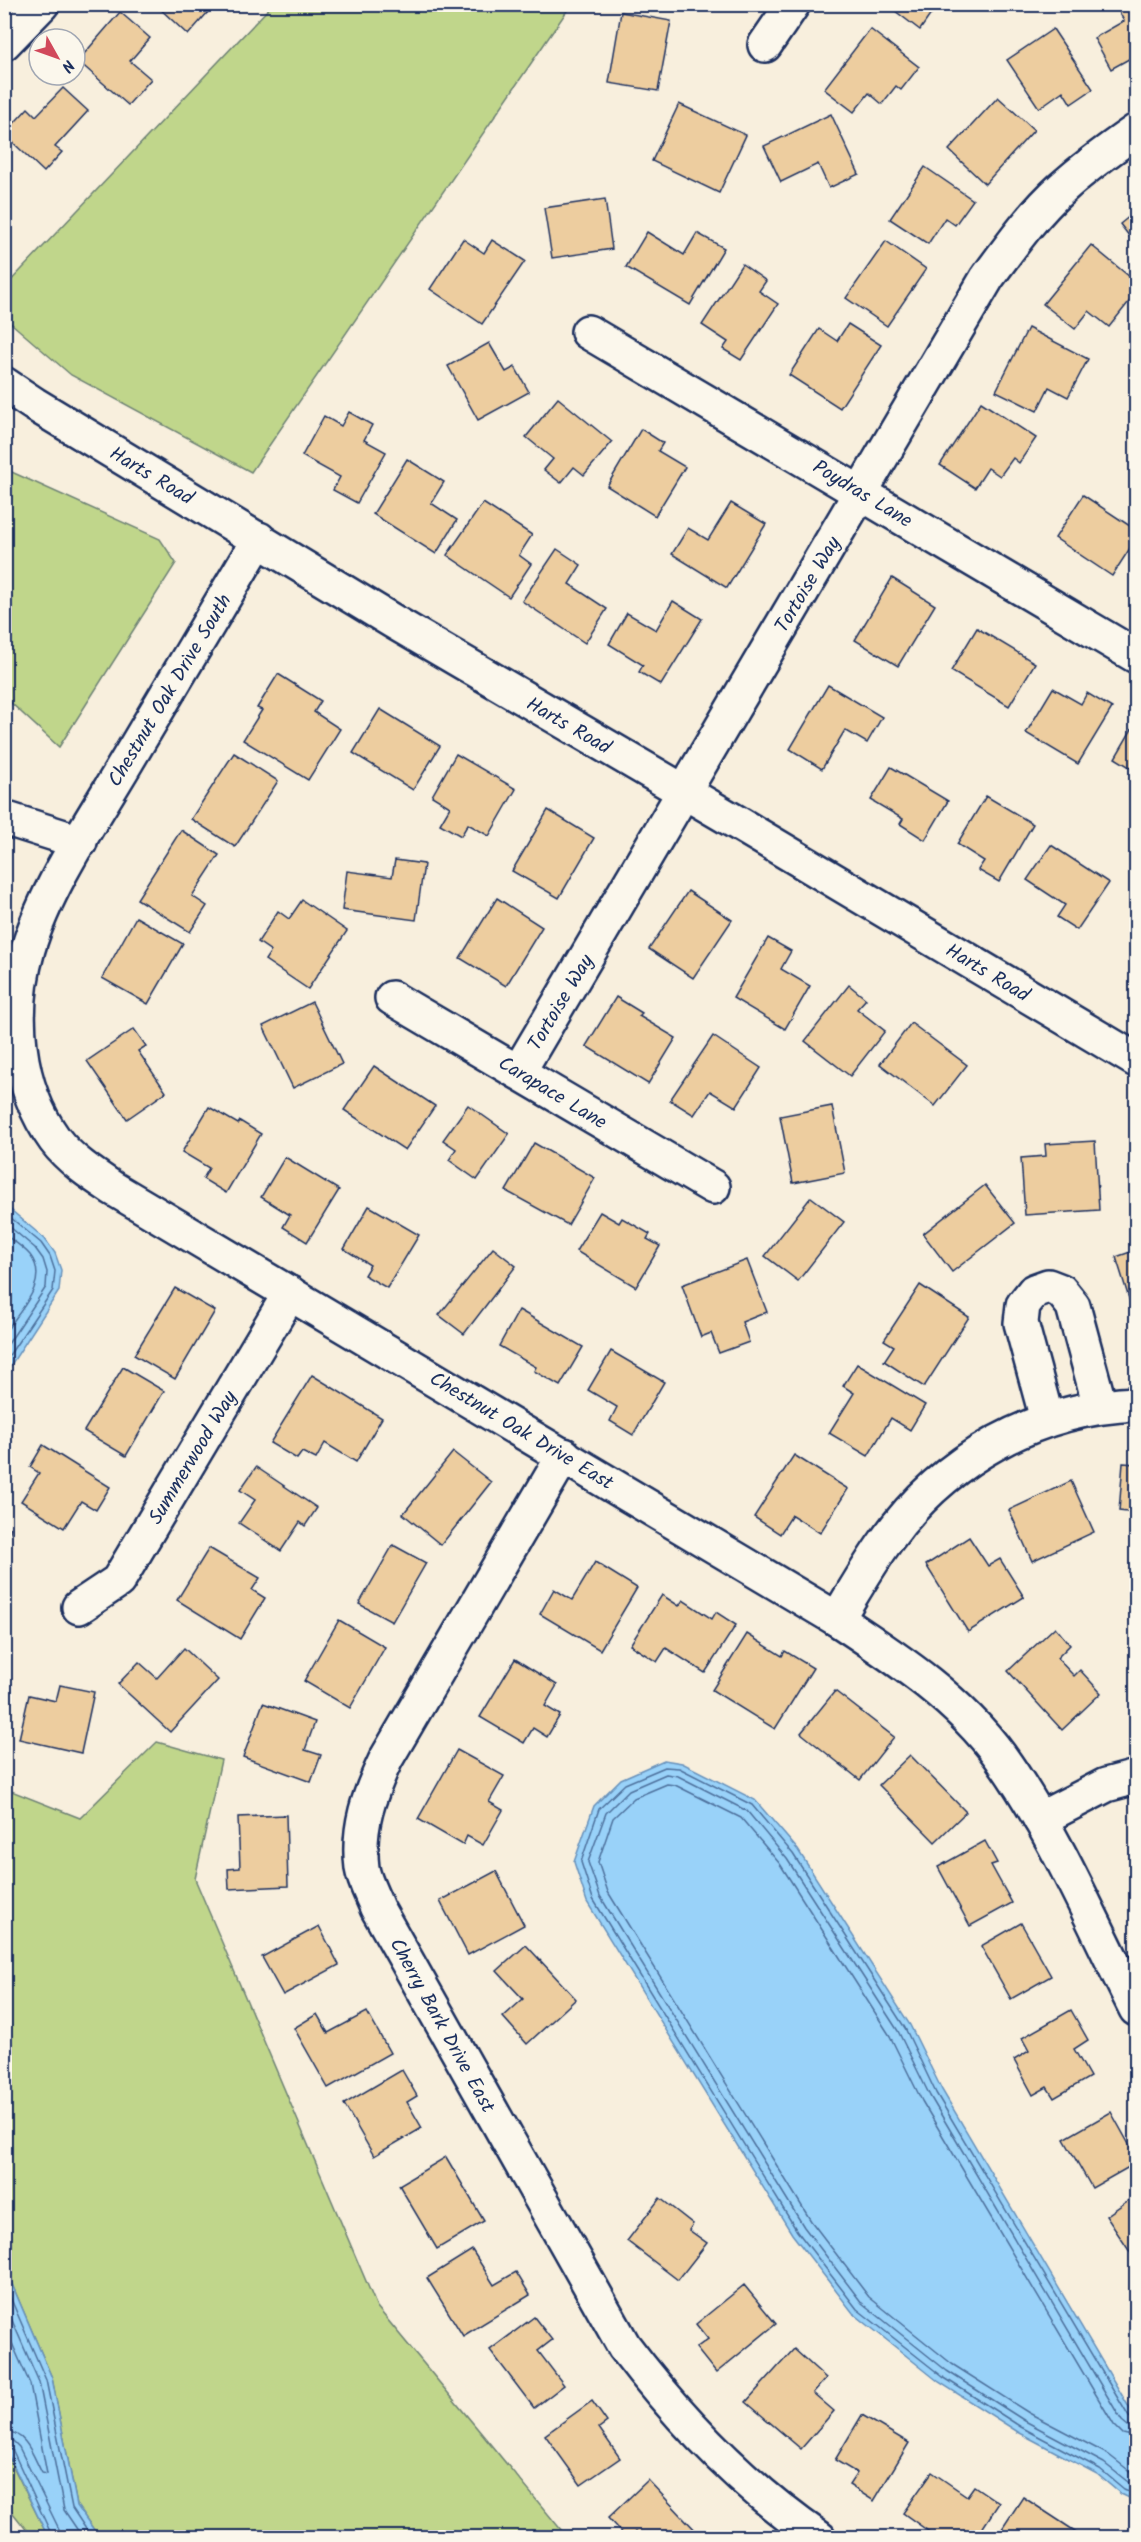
<svg xmlns="http://www.w3.org/2000/svg" width="1141" height="2542" font-family="Kalam,sans-serif">
<style>
.green{fill:#c0d68b;stroke:#6e8274;stroke-width:1.5}
.water{fill:#99d2f9;stroke:#6791bb;stroke-width:1.5}
.lines{fill:none;stroke-linecap:round;stroke-linejoin:round}
.shore{stroke:#4d709c;stroke-width:1.5}
.building{fill:#edcd9f;stroke:#1b2f5e;stroke-width:1.5}
.minor-casing{stroke:#1b2f5e;stroke-width:38}
.minor{stroke:#fbf7ec;stroke-width:33}
.labels{text-anchor:middle;stroke-width:4.5;stroke-linejoin:round;paint-order:stroke}
.street-label{font-size:20px;fill:#1b2f5e;stroke:#fbf7ec}
</style>
<rect width="100%" height="100%" fill="#f8efdd"/>
<filter id="ink" filterUnits="userSpaceOnUse"><feTurbulence type="fractalNoise" baseFrequency=".0167" numOctaves="2"/><feDisplacementMap in="SourceGraphic" scale="12" xChannelSelector="R" yChannelSelector="G"/><feConvolveMatrix kernelMatrix="1 2 1 2 8 2 1 2 1" color-interpolation-filters="sRGB"/></filter>
<g filter="url(#ink)">
<!-- green -->
<g class="green">
<path d="M 273,4 L 571,5 L 251,472 L 71,375 L 5,318 L 4,288 Z"/>
<path d="M 5,469 L 160,539 L 176,563 L 59,747 L 11,703 L 5,701 Z"/>
<path d="M 157,1742 L 221,1760 L 195,1879 L 377,2307 L 567,2537 L 99,2537 L 77,2506 L 52,2378 L 5,2268 L 4,1788 L 80,1818 Z"/>
<path d="M 4,2448 L 48,2537 L 32,2537 L 5,2503 Z"/>
</g>
<!-- water -->
<g class="water">
<path d="M 5,1205 L 45,1239 L 55,1253 L 61,1270 L 59,1291 L 5,1374 Z"/>
<path d="M 664,1760 L 682,1763 L 755,1800 L 798,1850 L 910,2025 L 942,2090 L 1136,2419 L 1136,2501 L 1121,2494 L 1097,2474 L 1018,2432 L 939,2382 L 853,2313 L 792,2234 L 587,1902 L 574,1862 L 594,1806 L 621,1779 Z"/>
<path d="M 5,2268 L 52,2378 L 77,2506 L 99,2537 L 48,2537 L 5,2448 Z"/>
</g>
<g class="lines">
<!-- shore -->
<g class="shore">
<path d="M 4,1212 L 41,1243 L 50,1256 L 55,1271 L 53,1290 L 4,1363"/>
<path d="M 4,1222 L 35,1248 L 43,1259 L 47,1272 L 46,1287 L 4,1350"/>
<path d="M 4,1234 C 13,1241 23,1247 30,1255 C 51,1282 19,1311 4,1334"/>
<path d="M 4,2283 L 46,2380 L 72,2508 L 92,2538"/>
<path d="M 4,2302 L 39,2382 L 64,2510 L 83,2538"/>
<path d="M 4,2325 L 30,2384 L 47,2474 L 42,2473 C 33,2456 27,2432 4,2431"/>
<path d="M 1136,2420 L 1129,2417 L 936,2093 L 905,2028 L 793,1854 L 752,1805 L 679,1768 L 665,1767 L 625,1784 L 599,1809 L 581,1862 L 593,1899 L 797,2231 L 857,2309 L 943,2377 L 1021,2427 L 1100,2469 L 1124,2489 L 1136,2494"/>
<path d="M 1136,2428 L 1128,2426 L 1122,2421 L 930,2096 L 898,2031 L 787,1859 L 747,1811 L 678,1776 L 666,1774 L 629,1790 L 606,1813 L 588,1862 L 600,1896 L 804,2227 L 862,2303 L 947,2371 L 1025,2421 L 1104,2463 L 1128,2482 L 1136,2486"/>
<path d="M 1136,2437 L 1123,2434 L 1114,2425 L 922,2101 L 890,2036 L 780,1864 L 741,1818 L 675,1785 L 667,1784 L 634,1798 L 613,1818 L 598,1862 L 608,1892 L 811,2221 L 869,2297 L 952,2364 L 1029,2413 L 1109,2455 L 1136,2476"/>
<path d="M 4,2440 L 13,2441 L 19,2447 L 59,2529 L 60,2538"/>
<path d="M 4,2447 L 13,2451 L 53,2538"/>
</g>
</g>
<!-- building -->
<g class="building">
<path d="M 155,4 L 215,4 L 188,35 Z"/>
<path d="M 886,4 L 938,4 L 920,30 Z"/>
<path d="M 1115,4 L 1136,4 L 1136,55 L 1111,69 L 1094,38 L 1124,21 Z"/>
<path d="M 120,12 L 150,38 L 130,61 L 151,79 L 128,105 L 78,61 Z"/>
<path d="M 621,12 L 671,21 L 658,91 L 609,83 Z"/>
<path d="M 870,29 L 919,67 L 901,90 L 896,86 L 882,104 L 869,93 L 854,112 L 824,89 Z"/>
<path d="M 1053,29 L 1093,89 L 1071,104 L 1063,91 L 1039,108 L 1007,60 Z"/>
<path d="M 63,88 L 88,111 L 55,147 L 62,152 L 44,172 L 4,134 L 28,108 L 36,116 Z"/>
<path d="M 998,97 L 1034,130 L 985,184 L 949,150 Z"/>
<path d="M 679,104 L 746,135 L 719,193 L 652,161 Z"/>
<path d="M 831,114 L 859,174 L 829,188 L 818,164 L 781,182 L 764,146 Z"/>
<path d="M 925,167 L 973,200 L 955,225 L 945,218 L 928,244 L 890,219 Z"/>
<path d="M 605,199 L 612,249 L 552,258 L 544,208 Z"/>
<path d="M 1136,211 L 1136,245 L 1120,224 Z"/>
<path d="M 647,232 L 684,255 L 697,233 L 724,248 L 690,305 L 626,267 Z"/>
<path d="M 463,239 L 484,253 L 492,240 L 525,261 L 482,324 L 430,289 Z"/>
<path d="M 886,241 L 926,269 L 887,326 L 846,298 Z"/>
<path d="M 1091,245 L 1136,282 L 1136,293 L 1109,327 L 1089,311 L 1075,329 L 1043,304 Z"/>
<path d="M 742,264 L 766,281 L 759,291 L 778,304 L 741,360 L 723,349 L 728,342 L 702,325 Z"/>
<path d="M 848,324 L 881,345 L 840,408 L 789,375 L 819,329 L 837,341 Z"/>
<path d="M 1028,328 L 1088,359 L 1068,397 L 1049,387 L 1037,411 L 996,391 Z"/>
<path d="M 489,343 L 506,372 L 515,367 L 529,392 L 478,420 L 448,366 Z"/>
<path d="M 558,398 L 612,442 L 584,475 L 574,467 L 561,483 L 544,470 L 553,459 L 526,437 Z"/>
<path d="M 981,402 L 1036,438 L 1019,463 L 1013,458 L 1000,476 L 988,468 L 975,488 L 940,465 Z"/>
<path d="M 349,412 L 372,425 L 364,440 L 386,452 L 357,503 L 333,490 L 340,477 L 302,456 L 324,416 L 341,426 Z"/>
<path d="M 641,429 L 663,443 L 658,451 L 685,467 L 655,516 L 607,486 Z"/>
<path d="M 407,459 L 444,482 L 431,503 L 457,520 L 436,554 L 373,514 Z"/>
<path d="M 1083,495 L 1136,530 L 1136,539 L 1112,576 L 1055,538 Z"/>
<path d="M 483,503 L 532,535 L 519,555 L 531,564 L 509,597 L 447,555 Z"/>
<path d="M 731,503 L 766,524 L 727,588 L 672,554 L 688,528 L 708,540 Z"/>
<path d="M 557,549 L 581,565 L 569,584 L 607,609 L 585,643 L 522,601 Z"/>
<path d="M 892,578 L 935,605 L 898,666 L 855,640 Z"/>
<path d="M 673,601 L 702,619 L 661,685 L 639,672 L 643,665 L 609,644 L 627,613 L 656,630 Z"/>
<path d="M 977,628 L 1035,663 L 1009,706 L 951,671 Z"/>
<path d="M 278,674 L 321,701 L 314,712 L 340,729 L 308,780 L 243,740 L 262,710 L 257,708 Z"/>
<path d="M 828,685 L 882,717 L 867,743 L 845,730 L 822,769 L 790,749 Z"/>
<path d="M 1053,688 L 1081,704 L 1087,693 L 1112,708 L 1078,764 L 1026,733 Z"/>
<path d="M 380,709 L 440,746 L 413,790 L 353,753 Z"/>
<path d="M 1136,722 L 1136,771 L 1115,758 Z"/>
<path d="M 234,753 L 278,781 L 235,847 L 191,819 Z"/>
<path d="M 456,754 L 516,789 L 489,836 L 468,824 L 461,836 L 440,824 L 450,807 L 432,796 Z"/>
<path d="M 891,767 L 948,801 L 925,840 L 900,824 L 903,819 L 871,800 Z"/>
<path d="M 986,796 L 1033,824 L 999,882 L 978,870 L 984,861 L 957,844 Z"/>
<path d="M 548,810 L 594,838 L 559,898 L 512,871 Z"/>
<path d="M 181,830 L 219,855 L 192,896 L 207,906 L 190,932 L 137,899 Z"/>
<path d="M 1051,845 L 1109,883 L 1077,930 L 1057,917 L 1065,905 L 1027,880 Z"/>
<path d="M 395,860 L 424,864 L 416,920 L 342,910 L 347,871 L 392,877 Z"/>
<path d="M 688,891 L 732,920 L 693,978 L 649,949 Z"/>
<path d="M 497,898 L 542,927 L 506,986 L 460,958 Z"/>
<path d="M 302,900 L 347,931 L 308,989 L 265,960 L 271,951 L 258,942 L 278,911 L 289,919 Z"/>
<path d="M 136,917 L 183,944 L 148,1004 L 102,978 Z"/>
<path d="M 768,938 L 791,951 L 781,969 L 810,986 L 785,1029 L 733,998 Z"/>
<path d="M 849,985 L 866,999 L 857,1009 L 885,1031 L 850,1076 L 805,1041 Z"/>
<path d="M 616,997 L 642,1013 L 639,1016 L 676,1038 L 648,1084 L 586,1046 Z"/>
<path d="M 312,1002 L 342,1064 L 293,1088 L 263,1026 Z"/>
<path d="M 911,1023 L 967,1065 L 935,1106 L 880,1064 Z"/>
<path d="M 134,1029 L 146,1046 L 138,1051 L 166,1092 L 127,1119 L 87,1061 Z"/>
<path d="M 713,1036 L 761,1068 L 736,1107 L 710,1091 L 694,1115 L 670,1100 Z"/>
<path d="M 374,1066 L 435,1106 L 405,1150 L 344,1110 Z"/>
<path d="M 468,1105 L 509,1134 L 477,1180 L 449,1160 L 456,1149 L 443,1140 Z"/>
<path d="M 832,1106 L 845,1173 L 793,1183 L 780,1116 Z"/>
<path d="M 209,1107 L 238,1124 L 240,1121 L 261,1134 L 226,1193 L 203,1179 L 209,1168 L 182,1152 Z"/>
<path d="M 1095,1141 L 1099,1210 L 1025,1215 L 1021,1158 L 1046,1156 L 1045,1144 Z"/>
<path d="M 534,1143 L 595,1178 L 568,1225 L 506,1191 Z"/>
<path d="M 285,1157 L 339,1190 L 307,1242 L 283,1227 L 290,1215 L 261,1197 Z"/>
<path d="M 985,1185 L 1015,1223 L 952,1272 L 923,1234 Z"/>
<path d="M 811,1197 L 844,1222 L 798,1281 L 765,1256 Z"/>
<path d="M 369,1206 L 419,1235 L 387,1288 L 364,1275 L 370,1265 L 344,1249 Z"/>
<path d="M 600,1212 L 619,1223 L 622,1218 L 650,1234 L 647,1239 L 660,1246 L 636,1287 L 576,1251 Z"/>
<path d="M 493,1248 L 516,1266 L 464,1334 L 439,1315 Z"/>
<path d="M 1136,1250 L 1136,1321 L 1116,1257 Z"/>
<path d="M 747,1260 L 767,1312 L 742,1322 L 749,1342 L 719,1353 L 711,1333 L 701,1337 L 682,1285 Z"/>
<path d="M 920,1285 L 969,1317 L 924,1387 L 884,1361 L 894,1346 L 884,1340 Z"/>
<path d="M 175,1288 L 215,1311 L 175,1379 L 134,1355 Z"/>
<path d="M 519,1310 L 583,1347 L 560,1386 L 534,1371 L 536,1367 L 499,1346 Z"/>
<path d="M 611,1351 L 664,1382 L 633,1435 L 610,1421 L 617,1407 L 588,1390 Z"/>
<path d="M 857,1364 L 925,1405 L 910,1430 L 891,1418 L 868,1456 L 829,1433 L 854,1393 L 843,1386 Z"/>
<path d="M 123,1367 L 164,1391 L 126,1456 L 84,1431 Z"/>
<path d="M 312,1375 L 382,1418 L 356,1462 L 325,1443 L 316,1459 L 302,1452 L 297,1459 L 270,1443 Z"/>
<path d="M 43,1445 L 110,1487 L 96,1510 L 81,1501 L 64,1528 L 21,1501 L 39,1473 L 30,1467 Z"/>
<path d="M 453,1452 L 491,1482 L 441,1545 L 403,1514 Z"/>
<path d="M 794,1455 L 848,1489 L 820,1533 L 792,1515 L 780,1534 L 754,1517 Z"/>
<path d="M 1123,1463 L 1136,1464 L 1136,1513 L 1119,1511 Z"/>
<path d="M 256,1467 L 317,1508 L 305,1526 L 300,1522 L 281,1551 L 239,1523 L 255,1500 L 240,1490 Z"/>
<path d="M 1071,1481 L 1094,1532 L 1032,1561 L 1009,1510 Z"/>
<path d="M 4,1526 L 11,1528 L 4,1548 Z"/>
<path d="M 969,1537 L 988,1566 L 1000,1559 L 1024,1597 L 968,1632 L 926,1565 Z"/>
<path d="M 393,1545 L 426,1563 L 392,1622 L 359,1604 Z"/>
<path d="M 209,1548 L 260,1578 L 252,1590 L 265,1598 L 240,1639 L 177,1600 Z"/>
<path d="M 595,1562 L 637,1588 L 600,1650 L 540,1614 L 554,1589 L 572,1600 Z"/>
<path d="M 662,1595 L 679,1606 L 683,1600 L 712,1619 L 716,1612 L 736,1625 L 705,1673 L 666,1648 L 657,1662 L 630,1645 Z"/>
<path d="M 339,1620 L 385,1647 L 350,1708 L 304,1681 Z"/>
<path d="M 1055,1627 L 1070,1645 L 1057,1658 L 1074,1676 L 1080,1670 L 1101,1693 L 1062,1730 L 1008,1671 Z"/>
<path d="M 747,1634 L 782,1656 L 785,1651 L 813,1668 L 775,1729 L 712,1690 Z"/>
<path d="M 184,1648 L 218,1680 L 170,1732 L 118,1684 L 139,1662 L 157,1678 Z"/>
<path d="M 515,1659 L 557,1685 L 545,1706 L 560,1715 L 547,1737 L 533,1728 L 524,1743 L 480,1717 Z"/>
<path d="M 60,1685 L 94,1692 L 81,1753 L 19,1739 L 29,1695 L 56,1701 Z"/>
<path d="M 835,1691 L 894,1737 L 860,1780 L 801,1733 Z"/>
<path d="M 263,1703 L 315,1722 L 305,1750 L 321,1755 L 311,1782 L 243,1757 Z"/>
<path d="M 457,1750 L 504,1776 L 489,1802 L 503,1810 L 483,1845 L 467,1836 L 463,1845 L 418,1819 Z"/>
<path d="M 910,1755 L 966,1812 L 935,1842 L 879,1785 Z"/>
<path d="M 286,1815 L 288,1886 L 229,1889 L 228,1869 L 240,1868 L 238,1817 Z"/>
<path d="M 985,1841 L 997,1863 L 991,1865 L 1012,1903 L 970,1926 L 938,1867 Z"/>
<path d="M 496,1871 L 524,1925 L 468,1955 L 440,1901 Z"/>
<path d="M 1021,1923 L 1051,1976 L 1011,1999 L 981,1946 Z"/>
<path d="M 319,1926 L 339,1965 L 283,1995 L 262,1957 Z"/>
<path d="M 526,1945 L 576,1999 L 527,2044 L 503,2017 L 523,1999 L 497,1971 Z"/>
<path d="M 1071,2010 L 1088,2040 L 1074,2049 L 1090,2077 L 1054,2098 L 1047,2087 L 1033,2095 L 1014,2060 L 1029,2051 L 1022,2038 Z"/>
<path d="M 367,2012 L 390,2053 L 328,2088 L 294,2028 L 317,2014 L 328,2033 Z"/>
<path d="M 402,2070 L 417,2096 L 407,2102 L 422,2128 L 374,2156 L 344,2104 Z"/>
<path d="M 1111,2112 L 1136,2157 L 1136,2163 L 1092,2188 L 1064,2139 Z"/>
<path d="M 446,2157 L 484,2221 L 437,2249 L 399,2185 Z"/>
<path d="M 1136,2195 L 1136,2261 L 1106,2216 Z"/>
<path d="M 660,2198 L 693,2224 L 689,2230 L 707,2243 L 678,2280 L 627,2241 Z"/>
<path d="M 472,2250 L 494,2285 L 516,2272 L 530,2295 L 463,2336 L 427,2278 Z"/>
<path d="M 744,2285 L 776,2324 L 716,2373 L 696,2348 L 708,2339 L 696,2324 Z"/>
<path d="M 534,2317 L 552,2340 L 538,2351 L 564,2385 L 534,2408 L 490,2350 Z"/>
<path d="M 794,2349 L 826,2378 L 813,2393 L 834,2411 L 801,2449 L 746,2402 Z"/>
<path d="M 592,2401 L 607,2422 L 599,2428 L 620,2458 L 581,2485 L 545,2435 Z"/>
<path d="M 862,2415 L 909,2443 L 874,2501 L 849,2485 L 857,2473 L 835,2460 Z"/>
<path d="M 932,2472 L 967,2496 L 974,2486 L 999,2503 L 976,2538 L 938,2538 L 903,2513 Z"/>
<path d="M 648,2480 L 698,2533 L 692,2538 L 642,2538 L 636,2532 L 630,2538 L 626,2538 L 608,2518 Z"/>
<path d="M 1023,2497 L 1084,2537 L 1084,2538 L 996,2538 Z"/>
</g>
<g class="lines">
<defs>
<g id="minor">
<path d="M 4,43 L 42,4"/>
<path d="M 765,45 L 793,4"/>
<path d="M 588,332 L 1136,656"/>
<path d="M 4,384 L 34,404 L 394,622 L 741,825 L 1136,1060"/>
<path d="M 259,539 C 215,613 171,687 127,761 C 94,817 46,887 28,949 C 10,1012 16,1086 55,1140 C 70,1160 93,1175 114,1189 L 837,1619 C 896,1658 958,1698 1000,1756 C 1054,1831 1094,1926 1136,2009"/>
<path d="M 4,818 L 80,842"/>
<path d="M 392,998 L 713,1187"/>
<path d="M 519,1071 L 987,278 C 1010,247 1033,214 1062,188 C 1085,167 1110,149 1136,131"/>
<path d="M 1047,1419 L 1021,1323 L 1023,1305 L 1034,1291 L 1048,1286 L 1061,1291 L 1073,1306 L 1100,1406"/>
<path d="M 564,1455 L 386,1759 C 369,1795 357,1827 362,1868 C 364,1881 372,1895 377,1908 L 624,2346 C 680,2420 742,2485 819,2538"/>
<path d="M 79,1607 L 118,1581 L 290,1293"/>
<path d="M 837,1619 C 853,1593 868,1566 886,1541 C 944,1459 1036,1408 1136,1404"/>
<path d="M 1040,1819 L 1106,1785 L 1136,1777"/>
</g>
</defs>
<!-- minor casing -->
<use href="#minor" class="minor-casing"/>
<!-- minor -->
<use href="#minor" class="minor"/>
</g>
</g>
<g class="labels">
<!-- street labels -->
<g class="street-label">
<text transform="translate(152 475) rotate(31)" y="7">Harts Road</text>
<text transform="translate(863 493) rotate(31)" y="7">Poydras Lane</text>
<text transform="translate(807 584) rotate(-59)" y="7">Tortoise Way</text>
<text transform="translate(169 690) rotate(-59)" y="7">Chestnut Oak Drive South</text>
<text transform="translate(569 725) rotate(30)" y="7">Harts Road</text>
<text transform="translate(988 972) rotate(31)" y="7">Harts Road</text>
<text transform="translate(560 1002) rotate(-59)" y="7">Tortoise Way</text>
<text transform="translate(553 1092) rotate(31)" y="7">Carapace Lane</text>
<text transform="translate(522 1430) rotate(31)" y="7">Chestnut Oak Drive East</text>
<text transform="translate(192 1457) rotate(-59)" y="7">Summerwood Way</text>
<text transform="translate(443 2025) rotate(61)" y="7">Cherry Bark Drive East</text>
</g>
</g>
<!-- margin -->
<rect width="1141" height="2542" fill="none" stroke="#fbf7ec" stroke-width="24"/>
<rect x="12" y="12" width="1117" height="2518" fill="none" stroke="#1b2f5e" stroke-width="2" filter="url(#ink)"/>
<!-- north arrow -->
<g transform="translate(57 57) rotate(130)"><circle r="28" fill="#fbf7ec" stroke="#a1a7b3" stroke-width="1.5"/>
<path d="M0-4.5L10 22L0 15L-10 22Z" fill="#d1495b"/>
<text y="-9" font-size="16" font-weight="bold" text-anchor="middle" fill="#1b2f5e">N</text>
</g>
</svg>
